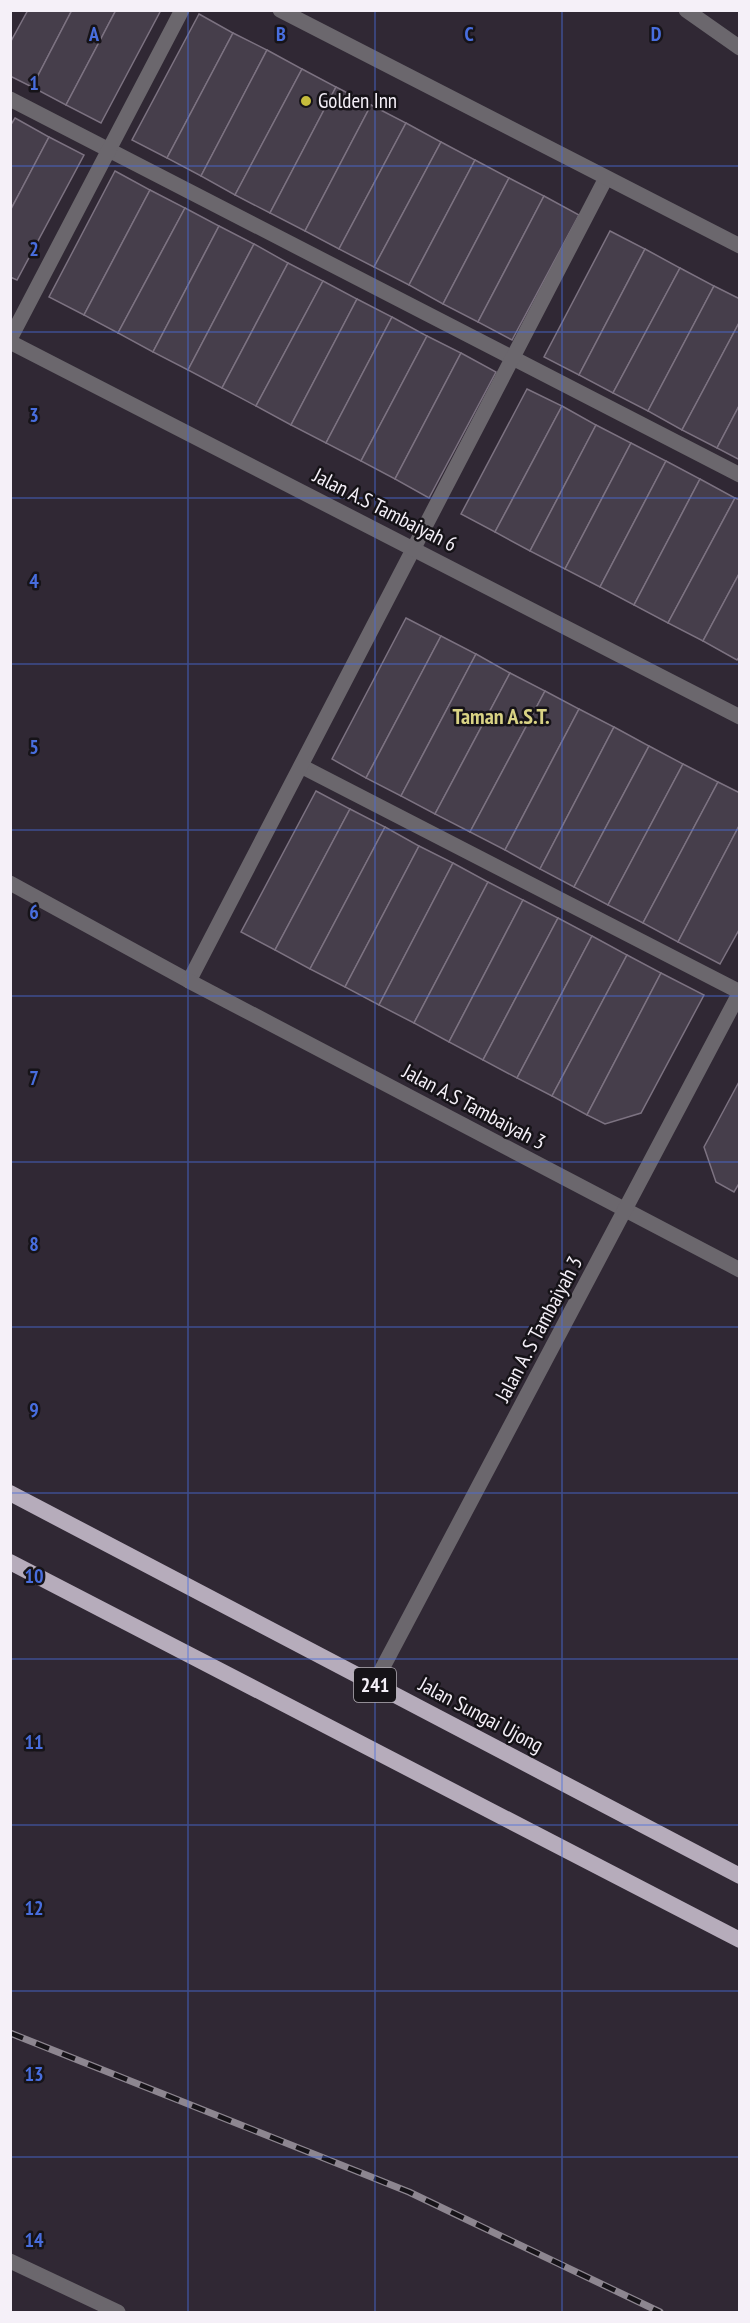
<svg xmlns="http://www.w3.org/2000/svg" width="750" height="2323" font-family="'PT Sans Narrow',sans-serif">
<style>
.building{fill:#463e4b;stroke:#7c7281;stroke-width:1.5}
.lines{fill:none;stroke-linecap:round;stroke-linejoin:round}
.service{stroke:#6b676d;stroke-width:15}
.minor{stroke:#6b676d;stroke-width:15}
.tertiary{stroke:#6b676d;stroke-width:15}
.trunk{stroke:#b6acbb;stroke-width:16}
.rail-casing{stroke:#8d8690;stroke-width:7}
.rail{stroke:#161318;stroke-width:4.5;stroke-dasharray:14;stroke-linecap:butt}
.grid{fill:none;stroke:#486ede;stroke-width:1.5;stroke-opacity:0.55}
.poi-dot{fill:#c6bc3c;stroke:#161318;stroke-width:2}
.labels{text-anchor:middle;stroke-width:5;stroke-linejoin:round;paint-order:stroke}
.shield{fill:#161318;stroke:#b2aeb5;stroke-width:1.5}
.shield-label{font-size:20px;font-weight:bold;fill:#f5f0f8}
.poi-label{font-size:21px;fill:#f5f0f8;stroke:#161318;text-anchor:start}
.street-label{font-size:21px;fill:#f5f0f8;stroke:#161318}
.neighbourhood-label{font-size:22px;font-weight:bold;fill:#d9d384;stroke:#161318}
.grid-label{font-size:20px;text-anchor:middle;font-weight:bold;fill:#486ede;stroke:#161318;stroke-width:5;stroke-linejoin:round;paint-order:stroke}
</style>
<rect width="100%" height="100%" fill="#302834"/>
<!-- building -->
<g class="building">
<path d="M 28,10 L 72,10 L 32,87 L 10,76 L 10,43 Z"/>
<path d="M 72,10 L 116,10 L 66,105 L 32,87 Z"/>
<path d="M 116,10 L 161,10 L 101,123 L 66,105 Z"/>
<path d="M 199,14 L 233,33 L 167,158 L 132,140 Z"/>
<path d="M 233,33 L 267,50 L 201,176 L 167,158 Z"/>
<path d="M 267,50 L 302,69 L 235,195 L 201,176 Z"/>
<path d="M 302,69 L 336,87 L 270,213 L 235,195 Z"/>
<path d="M 336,87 L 371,105 L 305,231 L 270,213 Z"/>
<path d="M 371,105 L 406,123 L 339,249 L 305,231 Z"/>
<path d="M 15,118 L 49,137 L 10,211 L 10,126 Z"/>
<path d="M 406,123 L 441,142 L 374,267 L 339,249 Z"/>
<path d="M 49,137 L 84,155 L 17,280 L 10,277 L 10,211 Z"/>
<path d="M 441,142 L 475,160 L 409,285 L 374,267 Z"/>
<path d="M 475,160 L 509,178 L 443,304 L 409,285 Z"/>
<path d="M 115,171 L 150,190 L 84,315 L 49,297 Z"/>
<path d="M 509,178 L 544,196 L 478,322 L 443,304 Z"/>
<path d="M 150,190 L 185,208 L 118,333 L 84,315 Z"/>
<path d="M 544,196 L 579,215 L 512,340 L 478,322 Z"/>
<path d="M 185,208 L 219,226 L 153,352 L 118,333 Z"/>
<path d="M 219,226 L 254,244 L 188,370 L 153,352 Z"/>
<path d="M 610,231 L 645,249 L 579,375 L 544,357 Z"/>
<path d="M 254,244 L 288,263 L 222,388 L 188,370 Z"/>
<path d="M 645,249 L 680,268 L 613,393 L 579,375 Z"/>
<path d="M 288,263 L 323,281 L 256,406 L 222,388 Z"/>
<path d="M 680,268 L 714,286 L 648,411 L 613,393 Z"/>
<path d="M 323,281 L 357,299 L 291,425 L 256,406 Z"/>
<path d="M 714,286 L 740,299 L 740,321 L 682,430 L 648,411 Z"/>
<path d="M 357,299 L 392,317 L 326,443 L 291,425 Z"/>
<path d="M 392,317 L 427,336 L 361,461 L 326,443 Z"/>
<path d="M 740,321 L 740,404 L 717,448 L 682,430 Z"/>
<path d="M 427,336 L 461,353 L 395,479 L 361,461 Z"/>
<path d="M 461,353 L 496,372 L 429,498 L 395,479 Z"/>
<path d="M 527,389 L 562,406 L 495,532 L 461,514 Z"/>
<path d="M 740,404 L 740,460 L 717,448 Z"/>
<path d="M 562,406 L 596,425 L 530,551 L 495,532 Z"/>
<path d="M 596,425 L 631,443 L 565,569 L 530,551 Z"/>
<path d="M 631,443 L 666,461 L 600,587 L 565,569 Z"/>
<path d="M 666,461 L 700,479 L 634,605 L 600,587 Z"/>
<path d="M 700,479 L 735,498 L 668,623 L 634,605 Z"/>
<path d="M 735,498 L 740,500 L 740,572 L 703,641 L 668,623 Z"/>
<path d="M 740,572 L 740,656 L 737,660 L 703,641 Z"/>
<path d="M 406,618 L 441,636 L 366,778 L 332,759 Z"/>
<path d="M 441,636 L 476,654 L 401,796 L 366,778 Z"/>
<path d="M 476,654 L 510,673 L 435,814 L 401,796 Z"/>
<path d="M 510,673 L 545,691 L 470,832 L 435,814 Z"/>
<path d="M 545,691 L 579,709 L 505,850 L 470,832 Z"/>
<path d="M 579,709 L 614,727 L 540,869 L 505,850 Z"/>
<path d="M 614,727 L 649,746 L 574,887 L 540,869 Z"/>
<path d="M 649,746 L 683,764 L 608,905 L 574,887 Z"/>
<path d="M 683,764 L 718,782 L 643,923 L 608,905 Z"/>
<path d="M 718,782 L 740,793 L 740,824 L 678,942 L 643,923 Z"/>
<path d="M 316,791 L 350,809 L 275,950 L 241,932 Z"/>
<path d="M 350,809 L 385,827 L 310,969 L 275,950 Z"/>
<path d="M 740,824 L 740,928 L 720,964 L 678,942 Z"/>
<path d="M 385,827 L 419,846 L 345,987 L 310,969 Z"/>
<path d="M 419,846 L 453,863 L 379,1005 L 345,987 Z"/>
<path d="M 453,863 L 488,882 L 414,1023 L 379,1005 Z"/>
<path d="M 488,882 L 523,900 L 449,1042 L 414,1023 Z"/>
<path d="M 523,900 L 558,918 L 483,1060 L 449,1042 Z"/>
<path d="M 558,918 L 592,936 L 517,1078 L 483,1060 Z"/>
<path d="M 592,936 L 627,955 L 552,1096 L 517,1078 Z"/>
<path d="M 627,955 L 661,973 L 587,1115 L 552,1096 Z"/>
<path d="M 661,973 L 704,995 L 641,1113 L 605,1124 L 587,1115 Z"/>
<path d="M 740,1080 L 740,1182 L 734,1192 L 716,1182 L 704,1147 Z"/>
</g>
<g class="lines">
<!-- service -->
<g class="service">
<path d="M 10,99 L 740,475"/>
<path d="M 10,339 L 182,10"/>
<path d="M 301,766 L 740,992"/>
<path d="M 10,883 L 189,981 L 606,178"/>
</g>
<!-- minor -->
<g class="minor">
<path d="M 280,10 L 740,246"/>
<path d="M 10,342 L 740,717"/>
<path d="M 189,981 L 740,1270"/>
<path d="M 374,1684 L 740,992"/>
<path d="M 10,2261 L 118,2312"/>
</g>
<!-- tertiary -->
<path class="tertiary" d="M 686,10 L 740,48"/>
<!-- trunk -->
<g class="trunk">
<path d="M 10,1493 L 740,1876"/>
<path d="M 10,1562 L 740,1940"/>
</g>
<defs>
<path id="rail" d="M 10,2033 L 409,2192 L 660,2312"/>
</defs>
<!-- rail casing -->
<use href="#rail" class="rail-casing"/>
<!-- rail -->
<use href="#rail" class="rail"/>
</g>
<!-- grid -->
<path class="grid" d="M 188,10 L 188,2312M 375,10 L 375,2312M 562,10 L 562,2312M 10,166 L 740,166M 10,332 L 740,332M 10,498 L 740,498M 10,664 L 740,664M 10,830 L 740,830M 10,996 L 740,996M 10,1162 L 740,1162M 10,1327 L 740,1327M 10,1493 L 740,1493M 10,1659 L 740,1659M 10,1825 L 740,1825M 10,1991 L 740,1991M 10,2157 L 740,2157"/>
<!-- markers -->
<circle class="poi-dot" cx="306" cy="101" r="6"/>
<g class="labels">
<!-- shield labels -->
<rect class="shield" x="354" y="1668" width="42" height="34" rx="4.5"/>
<g class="shield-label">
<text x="375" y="1692">241</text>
</g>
<!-- poi labels -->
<g class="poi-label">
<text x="318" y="108">Golden Inn</text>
</g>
<!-- street labels -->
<g class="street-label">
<text transform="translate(385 510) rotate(27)" y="7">Jalan A.S Tambaiyah 6</text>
<text transform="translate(474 1107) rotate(28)" y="7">Jalan A.S Tambaiyah 3</text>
<text transform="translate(539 1329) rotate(-62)" y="7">Jalan A. S Tambaiyah 3</text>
<text transform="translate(481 1715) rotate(28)" y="7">Jalan Sungai Ujong</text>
</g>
<!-- neighbourhood labels -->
<g class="neighbourhood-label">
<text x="501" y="724">Taman A.S.T.</text>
</g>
</g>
<g class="grid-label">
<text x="94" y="41">A</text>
<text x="281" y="41">B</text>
<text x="469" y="41">C</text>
<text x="656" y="41">D</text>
<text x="34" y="90">1</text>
<text x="34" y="256">2</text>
<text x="34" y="422">3</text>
<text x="34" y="588">4</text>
<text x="34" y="754">5</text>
<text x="34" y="919">6</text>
<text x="34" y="1085">7</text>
<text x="34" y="1251">8</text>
<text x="34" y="1417">9</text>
<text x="34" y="1583">10</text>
<text x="34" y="1749">11</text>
<text x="34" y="1915">12</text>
<text x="34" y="2081">13</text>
<text x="34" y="2247">14</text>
</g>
<!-- border -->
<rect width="750" height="2323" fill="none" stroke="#f5f0f8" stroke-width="24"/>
</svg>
